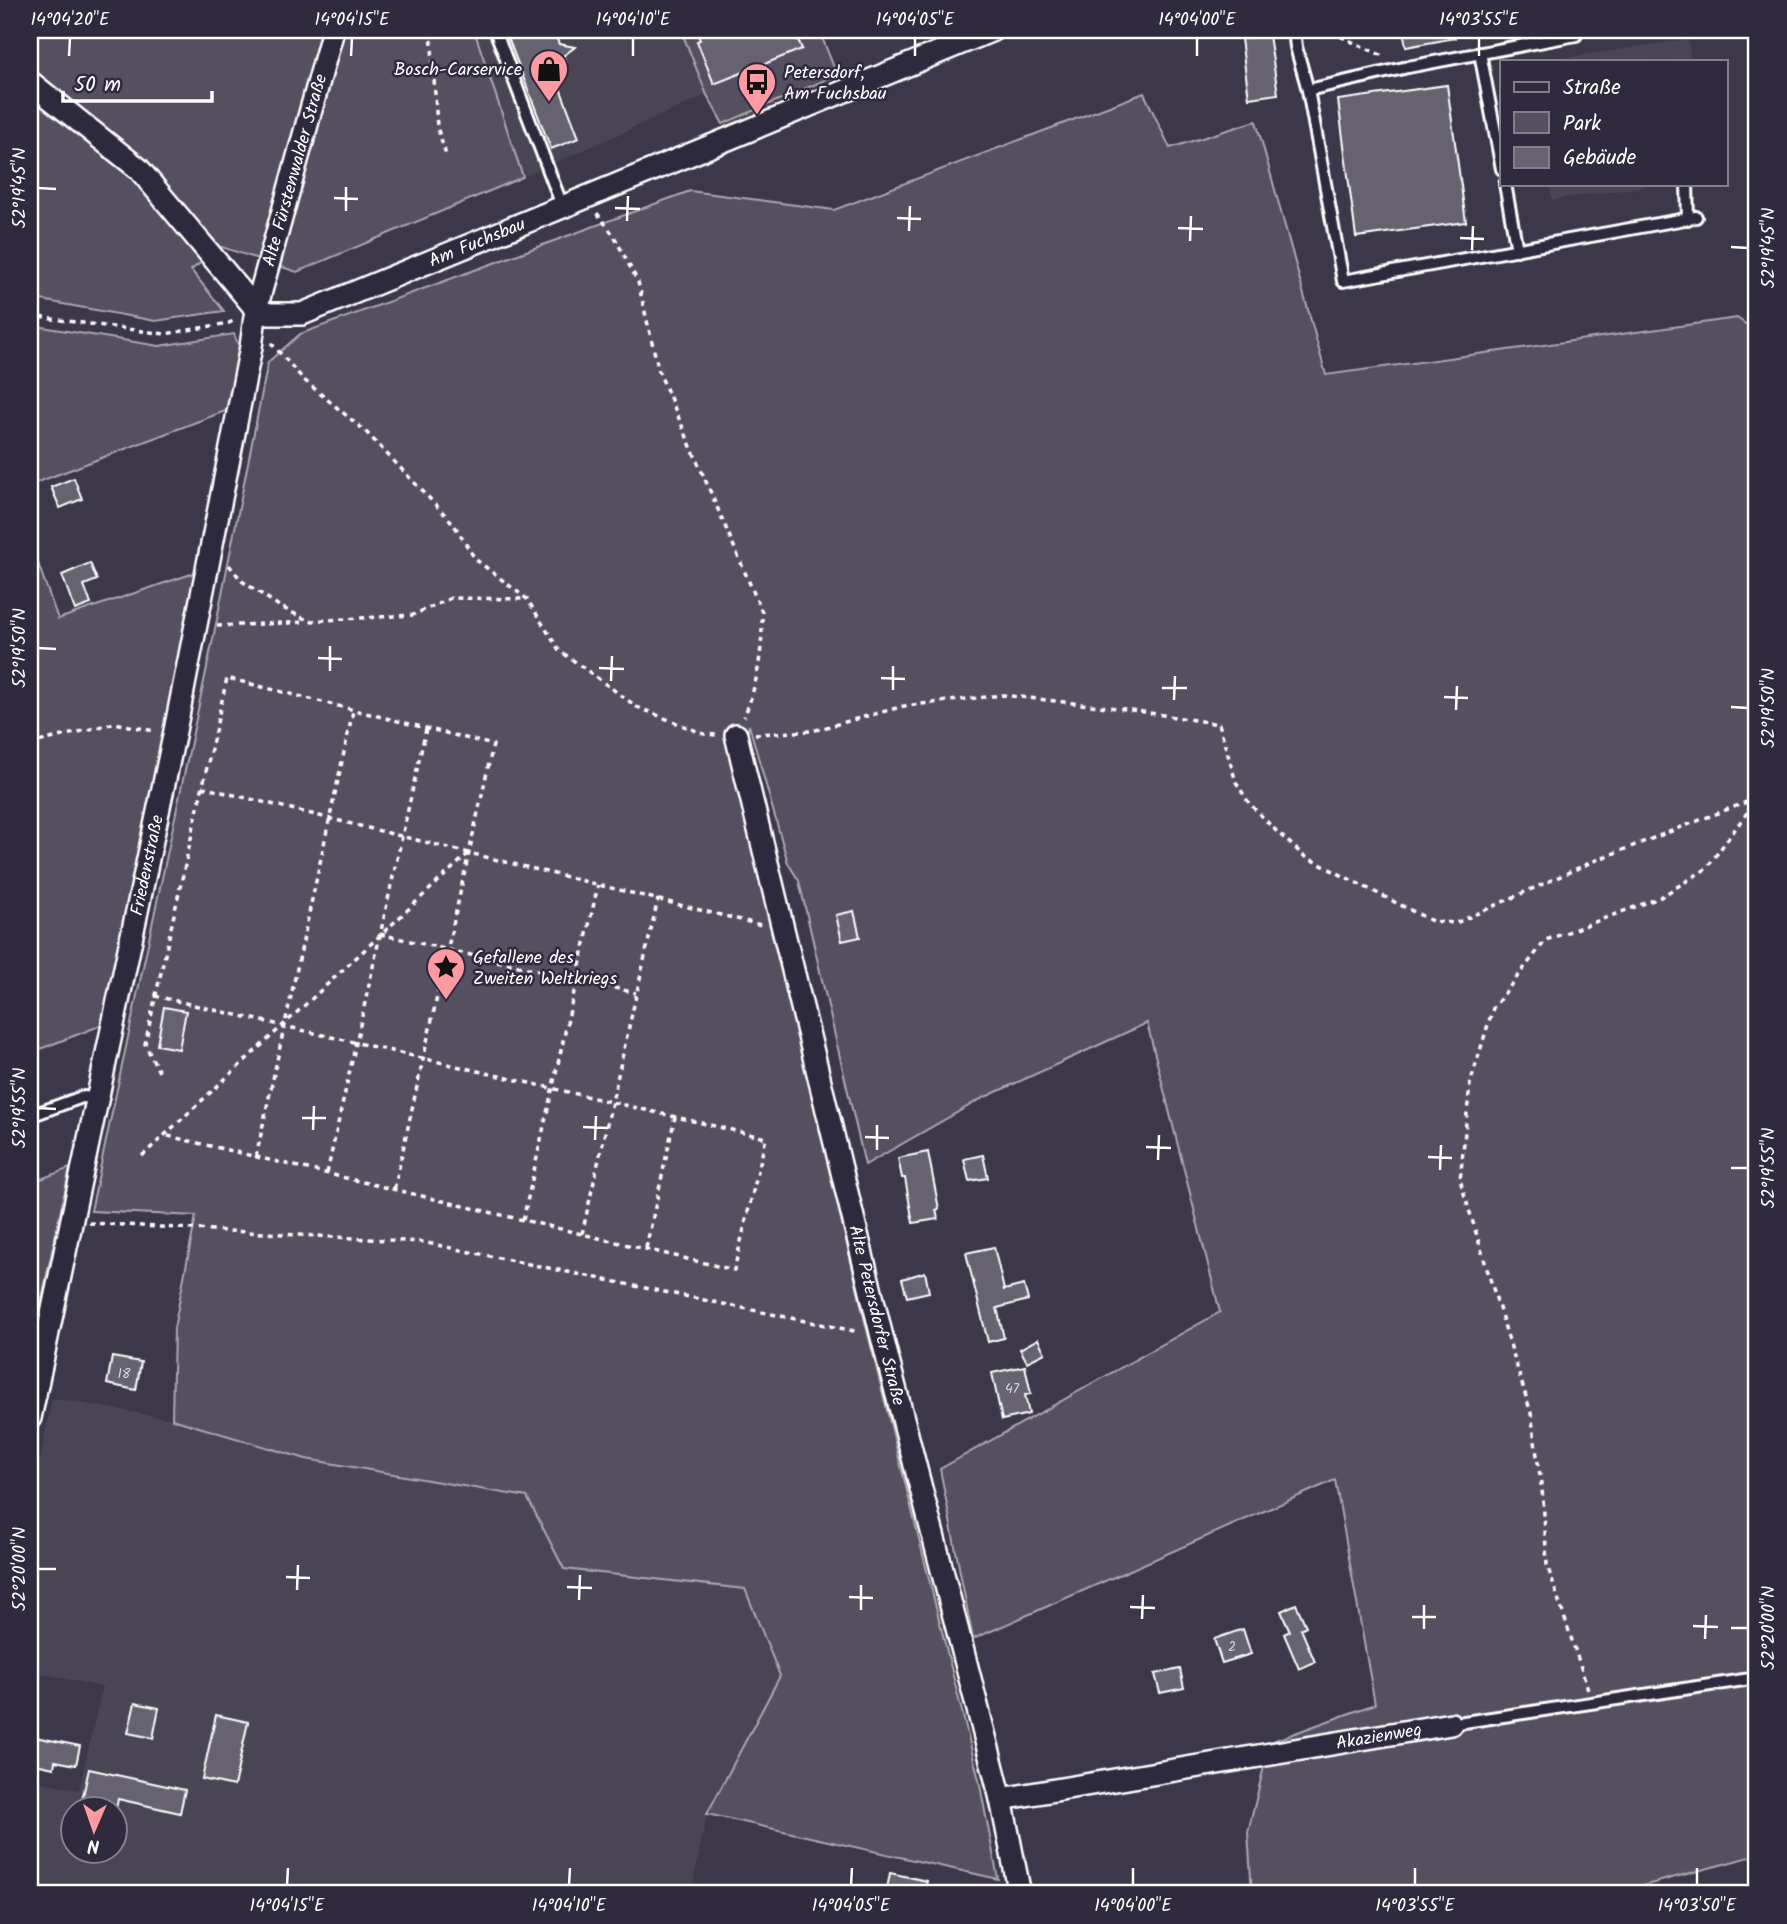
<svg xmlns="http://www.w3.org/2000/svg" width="1787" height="1924" font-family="Kalam,sans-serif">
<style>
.built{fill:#494455;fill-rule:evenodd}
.green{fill:#555060;stroke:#aaa8b0;stroke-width:2}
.building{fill:#666270;stroke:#fff;stroke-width:2}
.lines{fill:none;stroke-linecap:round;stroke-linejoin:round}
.lane-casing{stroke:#fff;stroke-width:16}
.street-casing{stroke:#fff;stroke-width:26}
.path{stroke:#fff;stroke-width:3.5;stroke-dasharray:5 5;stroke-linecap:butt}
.lane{stroke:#2f2a3d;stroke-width:10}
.street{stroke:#2f2a3d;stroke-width:21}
.ticks{fill:none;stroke:#fff;stroke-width:2.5}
.labels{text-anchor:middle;stroke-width:5;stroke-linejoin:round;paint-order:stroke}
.number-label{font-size:14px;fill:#d9d8db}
.poi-label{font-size:18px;fill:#fff;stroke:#2f2a3d;text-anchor:start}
.street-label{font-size:18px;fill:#fff;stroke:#2f2a3d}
.neatline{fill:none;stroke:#fff;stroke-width:2.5}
.ticks-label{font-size:18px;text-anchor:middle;fill:#fff}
</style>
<rect width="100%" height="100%" fill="#3c3749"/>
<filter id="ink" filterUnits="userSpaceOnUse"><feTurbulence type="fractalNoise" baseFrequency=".0143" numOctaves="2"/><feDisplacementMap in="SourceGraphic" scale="14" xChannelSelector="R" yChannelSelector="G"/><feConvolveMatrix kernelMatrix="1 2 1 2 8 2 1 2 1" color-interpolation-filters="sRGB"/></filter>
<g filter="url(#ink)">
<!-- built -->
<g class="built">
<path d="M 474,30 L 681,30 L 707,95 L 523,177 Z"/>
<path d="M 1688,39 L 1691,61 L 1544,61 Z"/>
<path d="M 1550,184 L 1662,184 L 1552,200 Z"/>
<path d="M 52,1398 L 172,1419 L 527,1497 L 564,1569 L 745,1588 L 780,1676 L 707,1814 L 691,1894 L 30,1894 L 30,1779 L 79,1790 L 102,1687 L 30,1671 L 30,1510 ZM 74,1808 L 116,1808 L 116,1850 L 74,1850 Z"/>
</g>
<!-- green -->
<g class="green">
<path d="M 30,30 L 474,30 L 523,177 L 297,272 L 222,247 L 191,270 L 224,311 L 155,321 L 30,298 Z"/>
<path d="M 681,30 L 819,30 L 837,75 L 723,124 L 707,95 Z"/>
<path d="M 1144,93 L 1170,148 L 1256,121 L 1326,375 L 1737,318 L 1757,332 L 1757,1855 L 1613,1894 L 1315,1894 L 1310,1892 L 1252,1894 L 1248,1832 L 1270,1742 L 1375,1704 L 1335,1480 L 973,1639 L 940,1469 L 1220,1312 L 1147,1023 L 981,1099 L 865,1165 L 799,881 L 788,863 L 749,725 L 739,776 L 865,1322 L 979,1780 L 998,1879 L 707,1814 L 780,1676 L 745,1589 L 564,1569 L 527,1497 L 306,1459 L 172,1419 L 174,1328 L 196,1216 L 91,1211 L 213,639 L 268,362 L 300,334 L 690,191 L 834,210 Z"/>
<path d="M 30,325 L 159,346 L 234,334 L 239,347 L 228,410 L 30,485 Z"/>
<path d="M 30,541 L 58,619 L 197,572 L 102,1025 L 30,1053 Z"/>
<path d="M 70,1168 L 30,1353 L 30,1183 Z"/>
</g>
<!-- building -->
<g class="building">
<path d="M 505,30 L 553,30 L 559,44 L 575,47 L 563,56 L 566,62 L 552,67 L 579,138 L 551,149 Z"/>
<path d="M 696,30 L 794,30 L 802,49 L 714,84 L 697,41 L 700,40 Z"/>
<path d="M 1403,30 L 1455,30 L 1455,38 L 1406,47 Z"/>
<path d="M 1269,35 L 1278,94 L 1249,98 L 1241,39 Z"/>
<path d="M 1447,85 L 1466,222 L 1356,237 L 1338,100 Z"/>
<path d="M 74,478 L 82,499 L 60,508 L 51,487 Z"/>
<path d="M 90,563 L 97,580 L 84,585 L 91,604 L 75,610 L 62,575 Z"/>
<path d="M 854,911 L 860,937 L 842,941 L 836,915 Z"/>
<path d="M 164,1007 L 186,1011 L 179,1049 L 157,1045 Z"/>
<path d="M 928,1152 L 939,1209 L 936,1210 L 938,1219 L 913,1223 L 905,1178 L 902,1178 L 898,1158 Z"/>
<path d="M 983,1155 L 988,1178 L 969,1181 L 964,1159 Z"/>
<path d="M 994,1247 L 1004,1290 L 1024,1285 L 1028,1300 L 997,1308 L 1004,1338 L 988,1342 L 966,1253 Z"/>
<path d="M 925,1272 L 929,1292 L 907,1297 L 902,1279 Z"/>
<path d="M 1038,1339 L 1045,1353 L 1027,1362 L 1020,1349 Z"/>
<path d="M 112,1357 L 141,1362 L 136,1390 L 107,1384 Z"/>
<path d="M 1025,1366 L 1031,1394 L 1025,1395 L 1029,1414 L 1002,1420 L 992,1373 Z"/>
<path d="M 1296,1604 L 1306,1626 L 1301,1629 L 1315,1662 L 1299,1669 L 1284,1634 L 1290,1631 L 1281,1611 Z"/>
<path d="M 1243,1629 L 1251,1654 L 1222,1663 L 1214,1639 Z"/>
<path d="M 1180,1669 L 1184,1688 L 1160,1693 L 1155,1674 Z"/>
<path d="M 135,1703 L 159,1708 L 153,1738 L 128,1733 Z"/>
<path d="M 216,1715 L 248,1722 L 234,1786 L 202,1779 Z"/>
<path d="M 35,1737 L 80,1746 L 76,1765 L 55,1761 L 54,1768 L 30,1763 Z"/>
<path d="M 89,1769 L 185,1790 L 180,1813 L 118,1799 L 116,1809 L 80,1809 Z"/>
<path d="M 890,1873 L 927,1881 L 924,1894 L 886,1894 Z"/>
</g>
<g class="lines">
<defs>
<g id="lane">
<path d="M 495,30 L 563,208"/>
<path d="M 1294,30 L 1296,47 L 1308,90 L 1343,281 L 1696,217"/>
<path d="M 1480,53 L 1502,169"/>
<path d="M 1308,90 L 1408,67 L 1576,35"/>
<path d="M 1505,184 L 1517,250"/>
<path d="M 1687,184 L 1688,219"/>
<path d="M 30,1116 L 82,1097 L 97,1098"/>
<path d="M 1451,1724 L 1757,1678"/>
</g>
<g id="street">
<path id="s1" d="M 30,82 L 139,169 L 256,309 L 269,314 L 302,314 L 993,30"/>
<path id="s2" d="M 736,735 L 882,1337 L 1001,1799 L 1020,1894"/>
<path id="s3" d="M 30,1418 L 174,736 L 251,347 L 256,309 L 333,30"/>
<path id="s4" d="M 1001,1799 L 1451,1724"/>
</g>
</defs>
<!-- lane casing -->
<use href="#lane" class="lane-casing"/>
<!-- street casing -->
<use href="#street" class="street-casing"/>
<!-- path -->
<g class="path">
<path d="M 431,30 L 437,127 L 447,158"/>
<path d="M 1334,30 L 1335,34 L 1383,56"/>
<path d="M 597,213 L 614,236 L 638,282 L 659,372 L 762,612 C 763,648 758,683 744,717"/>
<path d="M 30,316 L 165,334 L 229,323 L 235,320"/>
<path d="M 271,343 L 304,380 L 365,431 L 453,523 L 475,559 L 527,599 L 559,650 L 637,707 L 704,734 L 716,735"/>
<path d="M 229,565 L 242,581 L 279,606 L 309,621 L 413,615 L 451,598 L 527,599"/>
<path d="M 217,626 L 307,622"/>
<path d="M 755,734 L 812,731 L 904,706 L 1003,695 L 1125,709 L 1219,724 L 1236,782 L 1249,803 L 1273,828 L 1304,856 L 1432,921 L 1456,923 L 1594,861 L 1757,798"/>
<path d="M 30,744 L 115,723 L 154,731"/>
<path d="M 202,787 L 761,925"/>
<path d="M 380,934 L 636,993"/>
<path d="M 155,996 L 766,1138 L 734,1270 L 164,1135"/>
<path d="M 159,1072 L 145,1044 L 227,678 L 493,745 L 394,1190"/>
<path d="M 142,1156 L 469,853"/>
<path d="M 256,1157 L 353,711"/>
<path d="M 327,1173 L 426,729"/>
<path d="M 523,1220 L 598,885"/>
<path d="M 89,1223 L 422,1242 L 859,1332"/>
<path d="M 582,1234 L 658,899"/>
<path d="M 646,1248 L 675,1117"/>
<path d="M 1588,1689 L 1547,1565 L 1543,1498 L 1531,1413 L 1460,1180 L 1470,1084 L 1493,1008 L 1546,940 L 1659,898 L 1706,869 L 1757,799"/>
</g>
<!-- lane -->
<use href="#lane" class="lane"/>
<!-- street -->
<use href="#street" class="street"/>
</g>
</g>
<!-- ticks -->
<path class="ticks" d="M 69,56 L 70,38M 351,56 L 352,38M 633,56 L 633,38M 915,56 L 915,38M 1197,56 L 1197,38M 1479,56 L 1479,38M 38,188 L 56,189M 334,198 L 358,199M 615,208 L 640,209M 346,211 L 346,187M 897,218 L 921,219M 627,221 L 628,196M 1178,228 L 1203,229M 909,231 L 910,206M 1460,238 L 1484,239M 1190,241 L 1191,216M 1731,247 L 1748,248M 1472,250 L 1473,226M 38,648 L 56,649M 318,658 L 342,659M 599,668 L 624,669M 330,671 L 330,646M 881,678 L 905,679M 611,681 L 612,656M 1162,688 L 1187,688M 893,690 L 893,666M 1444,697 L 1468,698M 1174,700 L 1175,676M 1731,707 L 1748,708M 1456,710 L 1457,686M 38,1108 L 56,1109M 302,1118 L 326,1118M 583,1127 L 608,1128M 313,1130 L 314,1106M 865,1137 L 889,1138M 595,1140 L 596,1116M 1146,1147 L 1171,1148M 877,1150 L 877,1125M 1428,1157 L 1452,1158M 1158,1160 L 1159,1135M 1731,1168 L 1748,1168M 1440,1170 L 1441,1145M 38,1569 L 56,1569M 286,1577 L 310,1578M 567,1587 L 592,1588M 297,1590 L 298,1565M 849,1597 L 873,1598M 579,1600 L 580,1575M 1130,1607 L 1155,1608M 861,1610 L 861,1585M 1412,1617 L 1436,1617M 1142,1619 L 1143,1595M 1693,1626 L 1718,1627M 1731,1628 L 1748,1628M 1424,1629 L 1424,1605M 1705,1639 L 1706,1615M 287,1885 L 288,1868M 569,1885 L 570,1868M 851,1885 L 852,1868M 1133,1885 L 1133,1868M 1415,1885 L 1415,1868M 1697,1885 L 1697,1868"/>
<!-- icons -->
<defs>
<symbol id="shop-pin" viewBox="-11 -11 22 30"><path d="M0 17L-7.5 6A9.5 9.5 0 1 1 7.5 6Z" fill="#ff9aa2" stroke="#2f2a3d"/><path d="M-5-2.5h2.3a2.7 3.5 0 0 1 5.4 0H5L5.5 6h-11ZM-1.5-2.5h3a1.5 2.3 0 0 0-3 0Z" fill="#111"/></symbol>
<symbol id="bus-pin" viewBox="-11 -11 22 30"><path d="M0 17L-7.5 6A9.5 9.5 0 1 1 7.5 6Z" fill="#ff9aa2" stroke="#2f2a3d"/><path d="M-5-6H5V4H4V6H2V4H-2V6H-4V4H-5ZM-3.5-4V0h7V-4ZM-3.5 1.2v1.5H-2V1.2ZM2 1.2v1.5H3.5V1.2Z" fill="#111"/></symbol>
<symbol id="sight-pin" viewBox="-11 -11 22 30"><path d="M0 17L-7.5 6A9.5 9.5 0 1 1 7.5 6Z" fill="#ff9aa2" stroke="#2f2a3d"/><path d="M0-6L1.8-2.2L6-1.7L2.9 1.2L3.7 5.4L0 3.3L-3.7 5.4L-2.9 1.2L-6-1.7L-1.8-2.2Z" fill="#111"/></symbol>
</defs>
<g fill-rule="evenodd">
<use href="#shop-pin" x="527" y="47" width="44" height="60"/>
<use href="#bus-pin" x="735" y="60" width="44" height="60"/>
<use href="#sight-pin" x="424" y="945" width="44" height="60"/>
</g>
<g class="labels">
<!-- number labels -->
<g class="number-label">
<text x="124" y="1378">18</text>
<text x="1012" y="1393">47</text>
<text x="1232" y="1651">2</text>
</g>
<!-- poi labels -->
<g class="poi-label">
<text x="522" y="75" text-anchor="end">Bosch-Carservice</text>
<text x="784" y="78">Petersdorf,<tspan x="784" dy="21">Am Fuchsbau</tspan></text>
<text x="473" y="963">Gefallene des<tspan x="473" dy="21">Zweiten Weltkriegs</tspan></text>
</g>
<!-- street labels -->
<g class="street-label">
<text dy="6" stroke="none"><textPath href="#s3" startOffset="1276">Alte Fürstenwalder Straße</textPath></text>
<text dy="6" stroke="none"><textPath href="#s1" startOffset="558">Am Fuchsbau</textPath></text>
<text dy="6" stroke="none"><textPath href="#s3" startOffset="565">Friedenstraße</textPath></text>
<text dy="6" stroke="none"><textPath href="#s2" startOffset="597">Alte Petersdorfer Straße</textPath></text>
<text dy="6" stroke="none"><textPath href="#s4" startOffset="383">Akazienweg</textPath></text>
</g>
</g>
<!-- margin -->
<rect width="1787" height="1924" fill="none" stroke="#2f2a3d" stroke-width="77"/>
<!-- legend -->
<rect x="1500" y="60" width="228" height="126" fill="#2f2a3d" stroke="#827f8b" stroke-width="2"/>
<rect x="1514" y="82" width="35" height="10" fill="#2f2a3d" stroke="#827f8b" stroke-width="2"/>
<text x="1563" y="94" font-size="21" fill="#ffffff">Straße</text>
<rect x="1514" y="112" width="35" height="21" fill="#555060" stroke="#827f8b" stroke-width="2"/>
<text x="1563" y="130" font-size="21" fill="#ffffff">Park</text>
<rect x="1514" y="147" width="35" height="21" fill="#666270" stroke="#827f8b" stroke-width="2"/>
<text x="1563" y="164" font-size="21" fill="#ffffff">Gebäude</text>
<!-- north arrow -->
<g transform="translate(94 1830) rotate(182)"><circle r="33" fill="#2f2a3d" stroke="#827f8b" stroke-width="2"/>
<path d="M0-5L12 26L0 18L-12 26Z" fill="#ff9aa2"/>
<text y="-10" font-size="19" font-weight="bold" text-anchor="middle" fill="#ffffff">N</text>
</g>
<!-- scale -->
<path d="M63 91v10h149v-10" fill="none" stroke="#ffffff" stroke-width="3.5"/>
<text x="74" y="91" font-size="21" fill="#ffffff" stroke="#2f2a3d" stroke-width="5" paint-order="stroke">50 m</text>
<rect x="38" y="38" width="1710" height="1847" class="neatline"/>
<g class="ticks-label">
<text x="70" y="25">14°04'20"E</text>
<text x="352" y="25">14°04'15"E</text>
<text x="633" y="25">14°04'10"E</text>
<text x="915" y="25">14°04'05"E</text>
<text x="1197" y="25">14°04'00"E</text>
<text x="1479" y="25">14°03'55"E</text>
<text transform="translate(19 188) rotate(-90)" y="6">52°19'45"N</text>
<text transform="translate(1768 248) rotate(-90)" y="6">52°19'45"N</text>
<text transform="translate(19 648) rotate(-90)" y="6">52°19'50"N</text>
<text transform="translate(1768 708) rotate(-90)" y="6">52°19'50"N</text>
<text transform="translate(19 1108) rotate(-90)" y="6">52°19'55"N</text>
<text transform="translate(1768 1168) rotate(-90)" y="6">52°19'55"N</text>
<text transform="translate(19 1569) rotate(-90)" y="6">52°20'00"N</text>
<text transform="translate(1768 1628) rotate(-90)" y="6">52°20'00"N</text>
<text x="287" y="1911">14°04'15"E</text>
<text x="569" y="1911">14°04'10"E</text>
<text x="851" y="1911">14°04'05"E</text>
<text x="1133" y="1911">14°04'00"E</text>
<text x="1415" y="1911">14°03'55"E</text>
<text x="1697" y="1911">14°03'50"E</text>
</g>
</svg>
